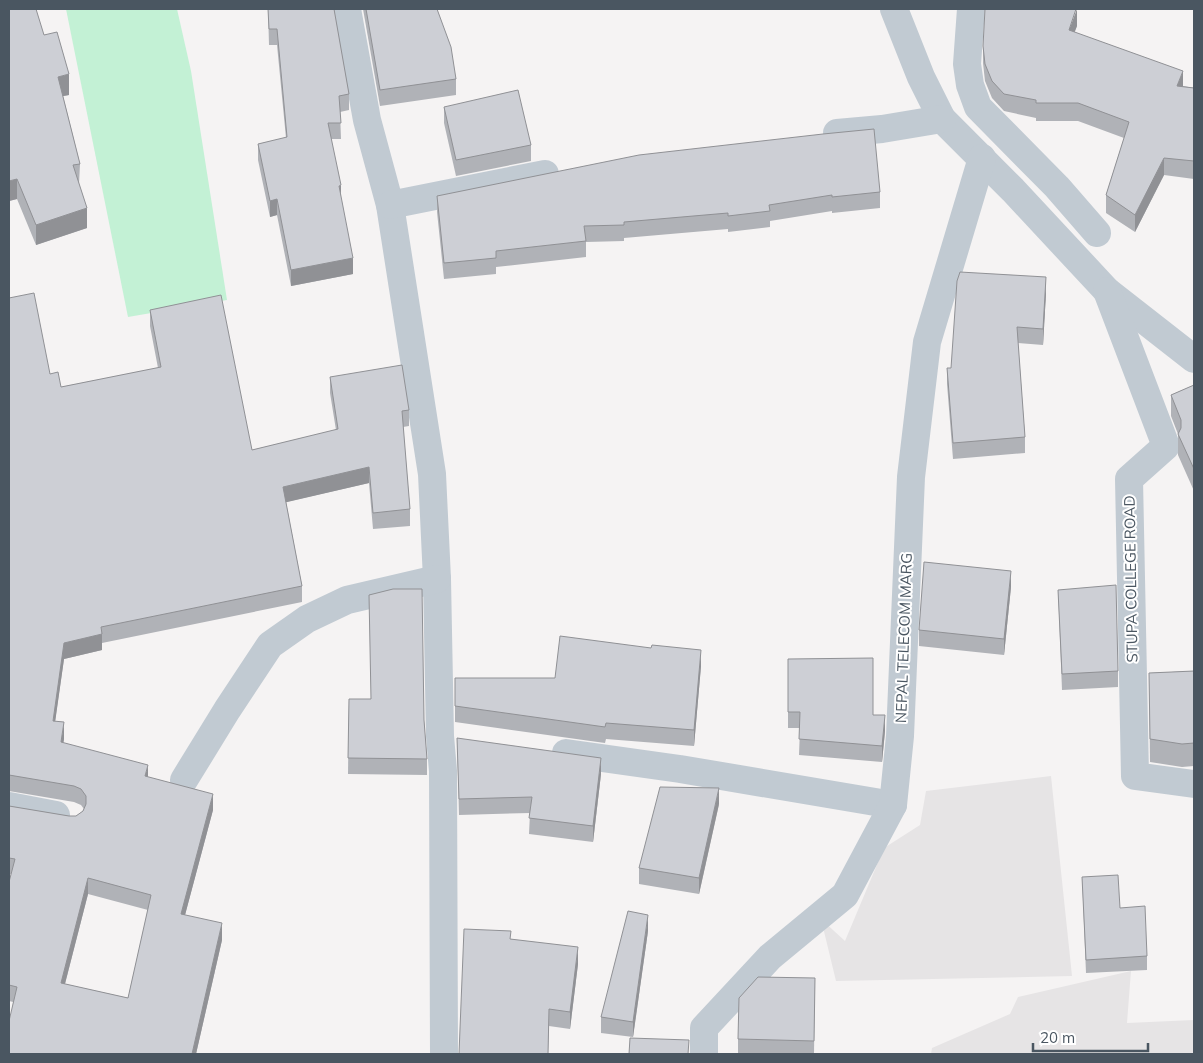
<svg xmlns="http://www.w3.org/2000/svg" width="1203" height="1063" font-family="Mulish,sans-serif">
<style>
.education{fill:#e6e4e5}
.green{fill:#c3f1d5}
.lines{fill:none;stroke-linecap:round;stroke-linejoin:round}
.minor{stroke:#c1cad2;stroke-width:28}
.wall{fill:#b0b2b7;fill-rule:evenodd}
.shaded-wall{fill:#909195}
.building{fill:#cdcfd5;stroke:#909195;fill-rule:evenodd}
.labels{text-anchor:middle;stroke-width:4;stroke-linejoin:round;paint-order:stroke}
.street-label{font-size:15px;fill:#4a5661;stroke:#fff}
</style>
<rect width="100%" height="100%" fill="#f5f3f3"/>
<!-- education -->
<g class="education">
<path d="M 1051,776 L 1072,976 L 836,981 L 821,919 L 845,941 L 884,848 L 920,825 L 926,791 Z"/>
<path d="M 1131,971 L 1127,1023 L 1194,1020 L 1194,1054 L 931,1054 L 932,1048 L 1010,1014 L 1018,997 Z"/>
</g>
<!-- green -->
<path class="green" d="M 66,9 L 177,9 L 191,71 L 227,300 L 128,317 Z"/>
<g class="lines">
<!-- minor -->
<g class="minor">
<path d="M 347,9 L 367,120 L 390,205 L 432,474 L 437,579 L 440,736 L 443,771 L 444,1054"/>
<path d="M 894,9 L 921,77 L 942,119 L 1013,190 L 1107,291 L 1194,359"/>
<path d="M 971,9 L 967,64 L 970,85 L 978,107 L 1057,187 L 1097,233"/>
<path d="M 837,133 L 882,129 L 942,119"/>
<path d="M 390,205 L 545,174"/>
<path d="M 1107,291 L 1166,446 L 1129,479 L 1135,776 L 1194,784"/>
<path d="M 566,753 L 680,769 L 893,805"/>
<path d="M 184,780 L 227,710 L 270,645 L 307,619 L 347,600 L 437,579"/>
<path d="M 9,806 L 56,815"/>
<path d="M 704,1054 L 704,1028 L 770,957 L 845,895 L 893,805 L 900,736 L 911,477 L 927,342 L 982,158"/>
</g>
</g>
<!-- wall -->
<g class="wall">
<path d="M 268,9 L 334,9 L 349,94 L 349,110 L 340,112 L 341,139 L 331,139 L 353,274 L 291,286 L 277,215 L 270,217 L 258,160 L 258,144 L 286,138 L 277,45 L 269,45 Z"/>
<path d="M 363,9 L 437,9 L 456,79 L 456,95 L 380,106 Z"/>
<path d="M 1077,26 L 1074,32 L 1183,86 L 1194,88 L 1194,179 L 1164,175 L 1135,232 L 1106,213 L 1106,195 L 1124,138 L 1078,121 L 1036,121 L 1036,118 L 1004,111 L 992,98 L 985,81 L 983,63 L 983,46 Z"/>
<path d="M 44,35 L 69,95 L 63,96 L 80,164 L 79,184 L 87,228 L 36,245 L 17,199 L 9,201 Z"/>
<path d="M 444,107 L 531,145 L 531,161 L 456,176 L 444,123 Z"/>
<path d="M 880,192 L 880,208 L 832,213 L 832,211 L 770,221 L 770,227 L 728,232 L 728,229 L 624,238 L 624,241 L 586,242 L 586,257 L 496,267 L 496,274 L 444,279 L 437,212 L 437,196 Z"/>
<path d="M 1046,293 L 1043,345 L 1018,343 L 1025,437 L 1025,453 L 953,459 L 947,384 L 947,368 L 951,368 Z"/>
<path d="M 9,298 L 50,374 L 61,387 L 158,368 L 150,326 L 150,310 L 252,450 L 336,430 L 330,393 L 330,377 L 409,410 L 409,426 L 403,427 L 410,509 L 410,526 L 373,529 L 369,483 L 286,502 L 302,586 L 302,602 L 102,643 L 102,650 L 64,659 L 55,721 L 64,739 L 63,743 L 148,777 L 213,810 L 185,915 L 222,940 L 196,1054 L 9,1054 L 13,1002 L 9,1001 L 9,882 L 11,874 L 9,874 L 9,806 L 69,816 L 76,816 L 83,811 L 84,809 L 81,805 L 74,802 L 9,791 ZM 88,894 L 148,910 L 128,998 L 65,984 Z"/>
<path d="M 1194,385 L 1194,491 L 1178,455 L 1178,434 L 1171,416 L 1171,395 Z"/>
<path d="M 1011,587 L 1004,655 L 919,646 L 919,630 Z"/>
<path d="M 1058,590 L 1118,671 L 1118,687 L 1062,690 Z"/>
<path d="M 788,659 L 873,715 L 885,731 L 882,762 L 799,755 L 800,728 L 788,728 Z"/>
<path d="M 701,666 L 694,746 L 606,739 L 605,743 L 455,722 L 455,678 L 555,678 Z"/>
<path d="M 1194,671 L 1194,766 L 1182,767 L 1150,762 L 1149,673 Z"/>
<path d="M 349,699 L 424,720 L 427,759 L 427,775 L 348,774 Z"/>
<path d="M 457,738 L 601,774 L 593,842 L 529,834 L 530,813 L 459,815 Z"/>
<path d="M 719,804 L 699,894 L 639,884 L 639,868 Z"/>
<path d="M 1082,877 L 1120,908 L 1147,956 L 1147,970 L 1086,973 Z"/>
<path d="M 648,931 L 633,1037 L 601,1033 L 601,1017 Z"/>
<path d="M 511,939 L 578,964 L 570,1029 L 549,1026 L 548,1054 L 459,1054 Z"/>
<path d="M 815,978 L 814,1054 L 738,1054 L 738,1039 Z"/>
</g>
<!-- shaded-wall -->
<g class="shaded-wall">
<path d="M 1077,9 L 1077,26 L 1069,47 L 1069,30 Z"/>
<path d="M 1183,71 L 1183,89 L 1177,86 Z"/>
<path d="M 69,74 L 69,95 L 58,97 L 58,77 Z"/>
<path d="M 1164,158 L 1164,175 L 1135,232 L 1135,215 Z"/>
<path d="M 17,179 L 17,199 L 9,201 L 9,181 Z"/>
<path d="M 341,185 L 341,201 L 339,186 Z"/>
<path d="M 277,199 L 277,215 L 270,217 L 270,201 Z"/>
<path d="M 87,208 L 87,228 L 36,245 L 36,225 Z"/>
<path d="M 353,258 L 353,274 L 291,286 L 291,270 Z"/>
<path d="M 1046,277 L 1046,293 L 1043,345 L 1043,329 Z"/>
<path d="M 369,467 L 369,483 L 283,503 L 283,487 Z"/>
<path d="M 1011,571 L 1011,587 L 1004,655 L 1004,639 Z"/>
<path d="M 102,634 L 102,650 L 64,659 L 53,737 L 53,721 L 64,643 Z"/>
<path d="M 701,650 L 701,666 L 694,746 L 694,730 Z"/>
<path d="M 885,715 L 885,731 L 882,762 L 882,746 Z"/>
<path d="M 64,722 L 64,739 L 61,758 L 61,742 Z"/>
<path d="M 601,758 L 601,774 L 593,842 L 593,826 Z"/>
<path d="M 148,765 L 148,781 L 145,776 Z"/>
<path d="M 719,788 L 719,804 L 699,894 L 699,878 Z"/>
<path d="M 213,794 L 213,810 L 181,930 L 181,914 Z"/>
<path d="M 88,878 L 88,894 L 61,999 L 61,983 Z"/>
<path d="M 648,915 L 648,931 L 633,1037 L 633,1022 Z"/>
<path d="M 222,923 L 222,940 L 196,1054 L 192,1054 Z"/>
<path d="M 578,947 L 578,964 L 570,1029 L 570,1012 Z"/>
</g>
<!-- building -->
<g class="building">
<path d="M 9,9 L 36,9 L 44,35 L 57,32 L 69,74 L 58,77 L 80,164 L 73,165 L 87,208 L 36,225 L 17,179 L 9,181 Z"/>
<path d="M 268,9 L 334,9 L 349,94 L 339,96 L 341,123 L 328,123 L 341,185 L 339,186 L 353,258 L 291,270 L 277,199 L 270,201 L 258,144 L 287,137 L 277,29 L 269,29 Z"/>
<path d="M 366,9 L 437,9 L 451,47 L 456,79 L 380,90 Z"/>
<path d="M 985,9 L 1076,9 L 1069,30 L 1183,71 L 1177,86 L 1194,88 L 1194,161 L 1164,158 L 1135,215 L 1106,195 L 1129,122 L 1078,103 L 1036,103 L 1036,100 L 1004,94 L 992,81 L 985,64 L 983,46 Z"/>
<path d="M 518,90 L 531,145 L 456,160 L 444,107 Z"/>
<path d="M 874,129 L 880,192 L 832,197 L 832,195 L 769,205 L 770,211 L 728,216 L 728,213 L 624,222 L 624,225 L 584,226 L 586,241 L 496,251 L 496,258 L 444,263 L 437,196 L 639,155 L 823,134 Z"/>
<path d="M 960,272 L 1046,277 L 1043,329 L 1017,327 L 1025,437 L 953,443 L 947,368 L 951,368 L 957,281 Z"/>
<path d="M 34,293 L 50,374 L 58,372 L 61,387 L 161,367 L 150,310 L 221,295 L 252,450 L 338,429 L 330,377 L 402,365 L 409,410 L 402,411 L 410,509 L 373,513 L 369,467 L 283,487 L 302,586 L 101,627 L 102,634 L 64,643 L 53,721 L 64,722 L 61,742 L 148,765 L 145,776 L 213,794 L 181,914 L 222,923 L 192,1054 L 9,1054 L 9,1021 L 17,987 L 9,985 L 9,882 L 15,859 L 9,858 L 9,806 L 69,816 L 76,816 L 83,811 L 86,804 L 86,796 L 81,789 L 74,786 L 9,775 L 9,298 ZM 88,878 L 151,895 L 128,998 L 61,983 Z"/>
<path d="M 1194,385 L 1194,469 L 1178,434 L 1181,428 L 1181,420 L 1171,395 Z"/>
<path d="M 924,562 L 1011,571 L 1004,639 L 919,630 Z"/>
<path d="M 1116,585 L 1118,671 L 1062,674 L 1058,590 Z"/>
<path d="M 393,589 L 422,589 L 424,720 L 427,759 L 348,758 L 349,699 L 371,699 L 369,595 Z"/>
<path d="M 560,636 L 651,648 L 652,645 L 701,650 L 694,730 L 606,723 L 605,727 L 455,706 L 455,678 L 555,678 Z"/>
<path d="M 873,658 L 873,715 L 885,715 L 882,746 L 799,739 L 800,712 L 788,712 L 788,659 Z"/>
<path d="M 1194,671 L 1194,743 L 1182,744 L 1150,739 L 1149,673 Z"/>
<path d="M 457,738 L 601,758 L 593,826 L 529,818 L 532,797 L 459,799 Z"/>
<path d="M 660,787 L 719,788 L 699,878 L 639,868 Z"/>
<path d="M 1118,875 L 1120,908 L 1145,906 L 1147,956 L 1086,960 L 1082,877 Z"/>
<path d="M 628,911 L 648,915 L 633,1022 L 601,1017 Z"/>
<path d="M 464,929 L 511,931 L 510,939 L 578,947 L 570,1012 L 549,1009 L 548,1054 L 459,1054 Z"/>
<path d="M 758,977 L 815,978 L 814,1041 L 738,1039 L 739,998 Z"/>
<path d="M 630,1038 L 689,1040 L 688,1054 L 629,1054 Z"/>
</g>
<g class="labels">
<!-- street labels -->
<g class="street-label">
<text transform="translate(1131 579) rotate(-91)" y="5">STUPA COLLEGE ROAD</text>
<text transform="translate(904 638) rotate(-88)" y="5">NEPAL TELECOM MARG</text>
</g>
</g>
<!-- border -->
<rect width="1203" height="1063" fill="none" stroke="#4a5661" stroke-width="20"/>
<!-- scale -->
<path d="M1033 1043v8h115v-8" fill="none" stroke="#4a5661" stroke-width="2.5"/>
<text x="1040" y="1043" font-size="15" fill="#4a5661" stroke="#ffffff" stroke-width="4" paint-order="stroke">20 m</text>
</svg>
